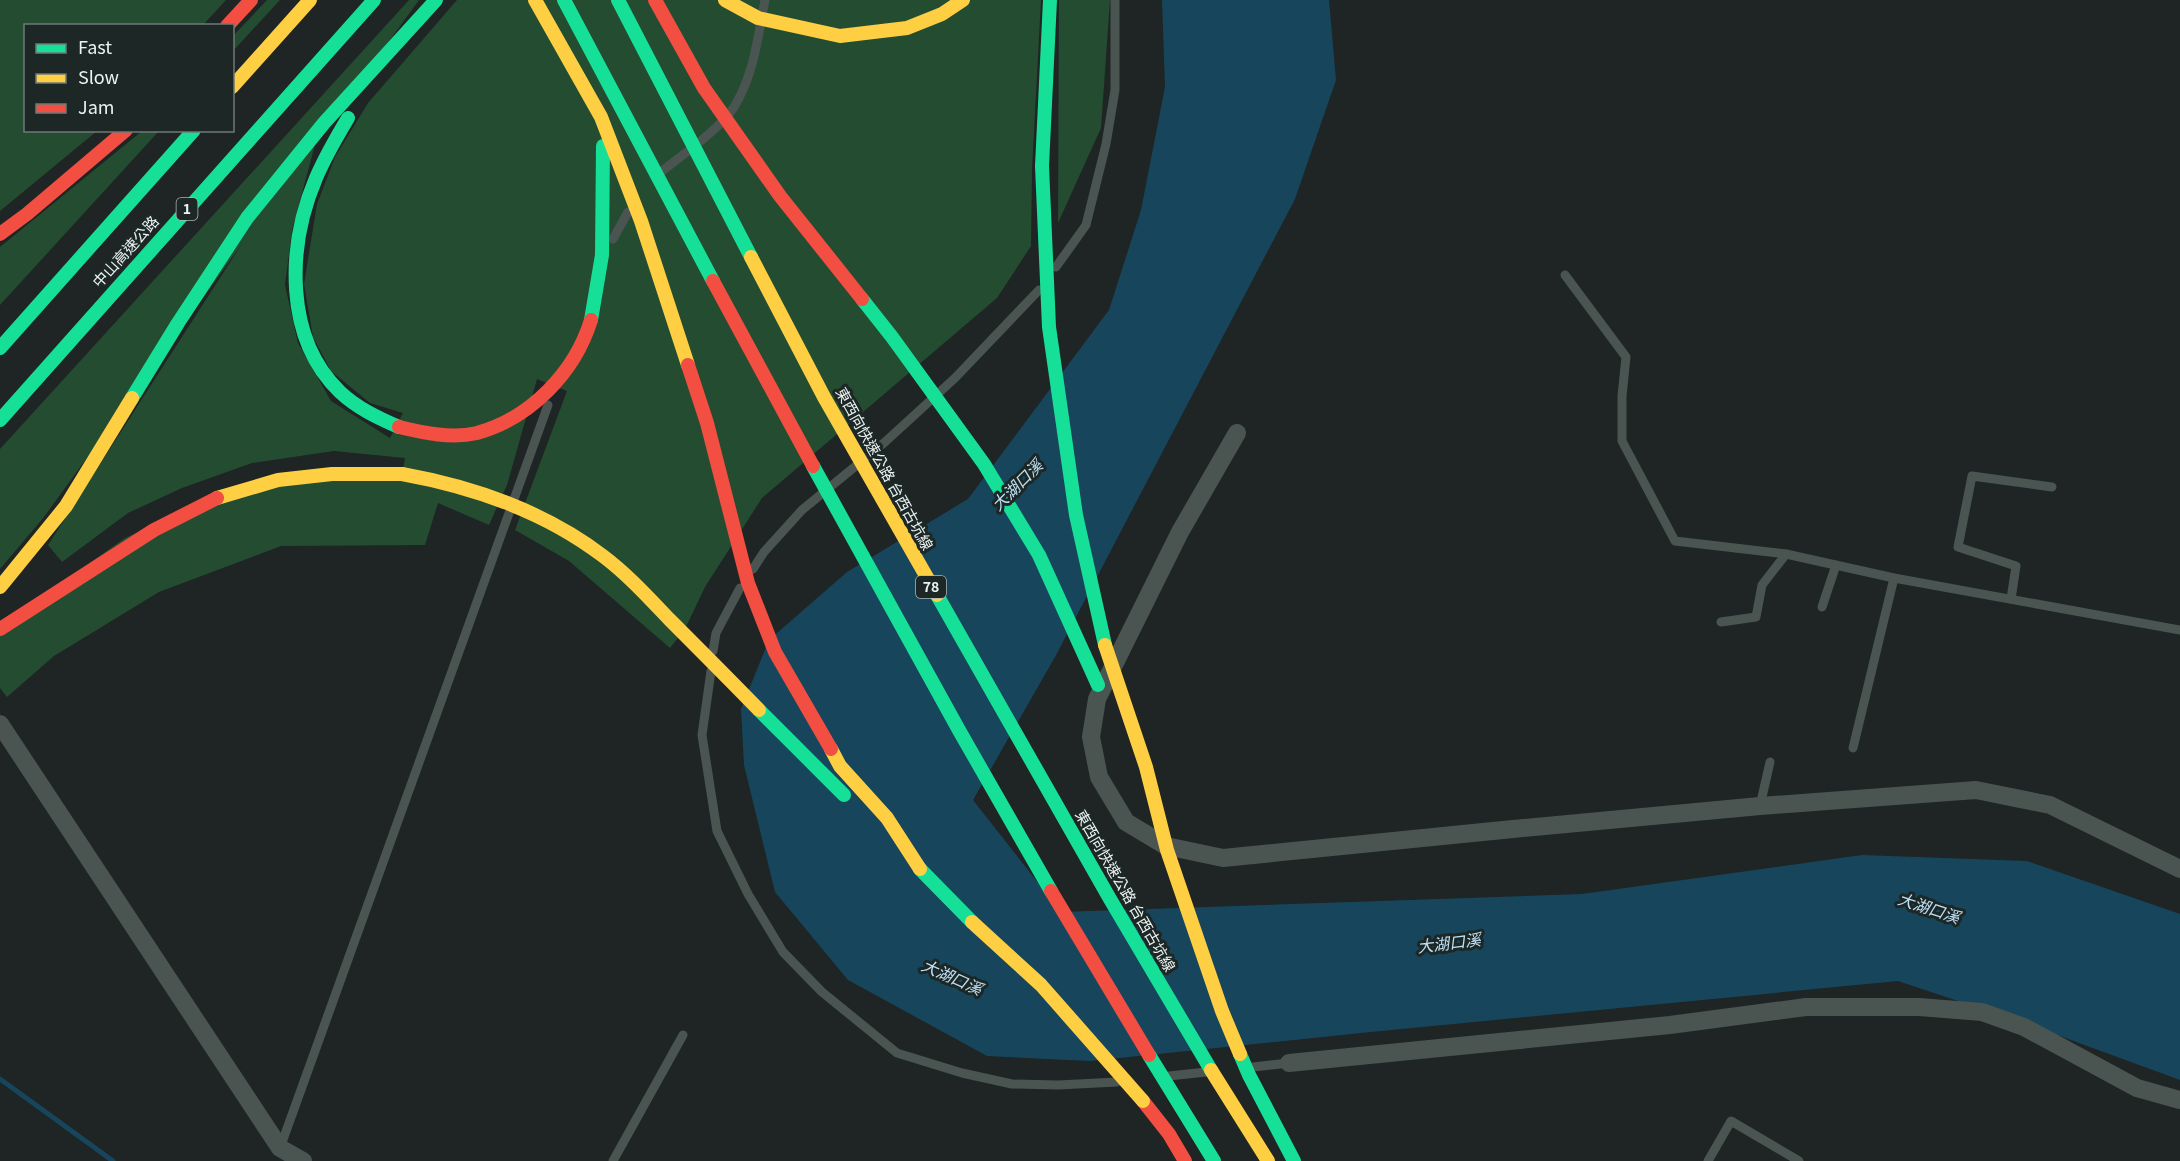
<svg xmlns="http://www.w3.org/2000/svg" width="2180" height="1161" font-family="Georgia,'Noto Sans TC',serif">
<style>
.green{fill:#244c31}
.water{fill:#17465c}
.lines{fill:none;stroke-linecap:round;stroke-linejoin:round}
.stream{stroke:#17465c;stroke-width:5}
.lane{stroke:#4a5451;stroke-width:9}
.street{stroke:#4a5451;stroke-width:18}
.fast{stroke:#16e098;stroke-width:14}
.slow{stroke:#ffcf43;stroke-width:14}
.jam{stroke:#f24e42;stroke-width:14}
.fast-bridge{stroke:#16e098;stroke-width:14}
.slow-bridge{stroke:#ffcf43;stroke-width:14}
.jam-bridge{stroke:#f24e42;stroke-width:14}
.labels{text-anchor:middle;stroke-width:6;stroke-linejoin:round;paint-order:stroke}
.shield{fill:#1c2726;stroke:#adb6b5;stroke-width:1.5}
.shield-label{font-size:14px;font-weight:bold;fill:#ebf3f2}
.street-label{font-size:15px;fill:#ebf3f2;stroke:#1c2726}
.water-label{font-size:16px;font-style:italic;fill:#bfe1f6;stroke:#1c2726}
</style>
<rect width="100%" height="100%" fill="#1f2424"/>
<!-- green -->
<g class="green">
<path d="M 0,0 L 226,0 L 203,25 L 26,26 L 26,130 L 97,131 L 0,211 Z"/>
<path d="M 267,0 L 280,0 L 233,51 L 232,37 Z"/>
<path d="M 409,0 L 419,0 L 44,517 L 0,569 L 0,449 Z"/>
<path d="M 457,0 L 1041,0 L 1032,170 L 1031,246 L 997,298 L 762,498 L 705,587 L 685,629 L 670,648 L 569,561 L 515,530 L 567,391 L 537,379 L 507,485 L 489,525 L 438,503 L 425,545 L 281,546 L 159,592 L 54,656 L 7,697 L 0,688 L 0,626 L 125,538 L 226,492 L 331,474 L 401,481 L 405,458 L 334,451 L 252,463 L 182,488 L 128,513 L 62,562 L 48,545 L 263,211 L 315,145 L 292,230 L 285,285 L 298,343 L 331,401 L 390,438 L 403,413 L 370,403 L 331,371 L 313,337 L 304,284 L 317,204 L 335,157 L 368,103 Z"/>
<path d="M 1059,0 L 1110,0 L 1101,128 L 1058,223 Z"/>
<path d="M 142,131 L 159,131 L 0,305 L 0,247 Z"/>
</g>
<!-- water -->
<path class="water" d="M 1162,0 L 1329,0 L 1336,80 L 1295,199 L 1055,657 L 973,800 L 1061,912 L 1582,894 L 1862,855 L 2027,861 L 2180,914 L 2180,1080 L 2030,1025 L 1898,981 L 1371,1032 L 1090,1061 L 987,1056 L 848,980 L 775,892 L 744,765 L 741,709 L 769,640 L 847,572 L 968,499 L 1109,310 L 1141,210 L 1165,87 Z"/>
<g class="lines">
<!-- stream -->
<path class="stream" d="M 0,1079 L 113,1161"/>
<!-- lane -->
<g class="lane">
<path d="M 661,172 C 682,155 720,129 734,107 C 754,75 758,36 765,0"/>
<path d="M 613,239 L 628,212"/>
<path d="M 1056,267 L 1086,225 L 1106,144 L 1115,90 L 1115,0"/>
<path d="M 1565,275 L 1626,357 L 1622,396 L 1622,441 L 1675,541 L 1786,554 L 1894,578 L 2180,630"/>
<path d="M 753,569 L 764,552 L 802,510 L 885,442 L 955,378 L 1039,290"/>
<path d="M 2011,599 L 2016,566 L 1958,547 L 1972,476 L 2052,487"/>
<path d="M 1822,607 L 1836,565"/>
<path d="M 1721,622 L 1756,617 L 1762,585 L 1786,554"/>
<path d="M 713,651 L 716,633 L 740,588"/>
<path d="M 711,671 L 702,735 L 717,831 L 748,894 L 783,952 L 822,992 L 897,1053 L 962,1073 L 1012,1084 L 1058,1085 L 1117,1082"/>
<path d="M 1853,748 L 1894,578"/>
<path d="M 1760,806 L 1770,762"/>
<path d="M 1253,1067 L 1289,1063"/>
<path d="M 1169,1076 L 1206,1072"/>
<path d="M 280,1148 L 548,405"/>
<path d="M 613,1161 L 683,1035"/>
<path d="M 1708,1161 L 1731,1121 L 1799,1161"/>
</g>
<!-- street -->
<g class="street">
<path d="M 1237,433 L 1180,532 L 1097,699 L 1091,737 L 1099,777 L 1126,822 L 1166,846 L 1223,858 L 1513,829 L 1760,806 L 1976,790 L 2050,805 L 2180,869"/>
<path d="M 0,724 L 280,1148 L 303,1161"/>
<path d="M 1289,1063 L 1670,1025 L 1806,1007 L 1919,1007 L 1982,1012 L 2024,1027 L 2137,1088 L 2180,1100"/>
</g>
<!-- fast -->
<g class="fast">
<path d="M 348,118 C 336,138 325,157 316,178 C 287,246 284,338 340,392 C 357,408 378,418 399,427"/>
<path d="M 1042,166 L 1050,0"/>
<path d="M 0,348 L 194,130"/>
<path d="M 132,398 L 178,323 L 247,218 L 324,123 L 436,0"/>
<path d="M 0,420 L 374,0"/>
<path d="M 920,869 L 972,922"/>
</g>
<!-- slow -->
<g class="slow">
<path d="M 232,87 L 310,0"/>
<path d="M 217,498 L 278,480 L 332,474 L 402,474"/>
<path d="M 0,587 L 66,506 L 132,398"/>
</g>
<!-- jam -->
<g class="jam">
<path d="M 227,26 L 251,0"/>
<path d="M 0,234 L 27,214 L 126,130"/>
<path d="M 0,629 L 154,530 L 217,498"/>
<path d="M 1143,1101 L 1169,1134 L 1185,1161"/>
</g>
<!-- fast-bridge -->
<g class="fast-bridge">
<path d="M 564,0 L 713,281"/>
<path d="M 618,0 L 751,257"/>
<path d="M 1042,166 L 1049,327 L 1076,515 L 1105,645"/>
<path d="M 862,299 L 892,337 L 984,464 L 1039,555 L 1098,685"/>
<path d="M 591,320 L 602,255 L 603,146"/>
<path d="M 813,466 L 960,732 L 1051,891"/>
<path d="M 937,595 L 1110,899 L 1211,1070"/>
<path d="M 759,710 L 844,795"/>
<path d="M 1240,1054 L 1249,1075 L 1294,1161"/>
<path d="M 1149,1055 L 1214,1161"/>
</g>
<!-- slow-bridge -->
<g class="slow-bridge">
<path d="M 535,0 L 601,117 L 641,221 L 688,365"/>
<path d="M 725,0 L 758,18 L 840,36 L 907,28 L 942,14 L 963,0"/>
<path d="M 751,257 L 824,397 L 937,595"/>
<path d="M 402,474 C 474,487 544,511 603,556 C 627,574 648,597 669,619 C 699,649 729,679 759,710"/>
<path d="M 1105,645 L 1146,767 L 1167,850 L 1222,1011 L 1240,1054"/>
<path d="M 831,749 L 840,766 L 887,818 L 920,869"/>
<path d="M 972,922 L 1041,985 L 1143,1101"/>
<path d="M 1211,1070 L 1268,1161"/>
</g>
<!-- jam-bridge -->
<g class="jam-bridge">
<path d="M 655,0 L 704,88 L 780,196 L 862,299"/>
<path d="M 713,281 L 813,466"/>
<path d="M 688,365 L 707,423 L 748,583 L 775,652 L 831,749"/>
<path d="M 399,427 C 424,433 452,439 477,433 C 531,418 575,372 591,320"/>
<path d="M 1051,891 L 1149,1055"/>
</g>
</g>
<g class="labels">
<!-- shield labels -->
<g class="shield">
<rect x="176.5" y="198" width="21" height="22" rx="4.5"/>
<rect x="916" y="576" width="30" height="22" rx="4.5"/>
</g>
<g class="shield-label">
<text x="187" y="214">1</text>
<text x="931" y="592">78</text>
</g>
<!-- street labels -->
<g class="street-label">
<text transform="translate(126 252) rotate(-48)" y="5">中山高速公路</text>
<text transform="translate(884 469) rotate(61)" y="5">東西向快速公路 台西古坑線</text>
<text transform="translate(1125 891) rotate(60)" y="5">東西向快速公路 台西古坑線</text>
</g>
<!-- water labels -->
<g class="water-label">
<text transform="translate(1017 485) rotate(-45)" y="6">大湖口溪</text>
<text transform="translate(1929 908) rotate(18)" y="6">大湖口溪</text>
<text transform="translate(1449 943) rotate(-7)" y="6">大湖口溪</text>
<text transform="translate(952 977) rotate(24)" y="6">大湖口溪</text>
</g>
</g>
<!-- legend -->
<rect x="24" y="24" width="210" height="108" fill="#1c2726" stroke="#6f7978" stroke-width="1.5"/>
<rect x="36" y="44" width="30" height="9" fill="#16e098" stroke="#6f7978" stroke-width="1.5"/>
<text x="78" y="54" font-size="18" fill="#ebf3f2">Fast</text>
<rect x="36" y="74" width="30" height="9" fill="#ffcf43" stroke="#6f7978" stroke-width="1.5"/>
<text x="78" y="84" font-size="18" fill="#ebf3f2">Slow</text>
<rect x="36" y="104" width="30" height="9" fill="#f24e42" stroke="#6f7978" stroke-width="1.5"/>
<text x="78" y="114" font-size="18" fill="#ebf3f2">Jam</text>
</svg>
